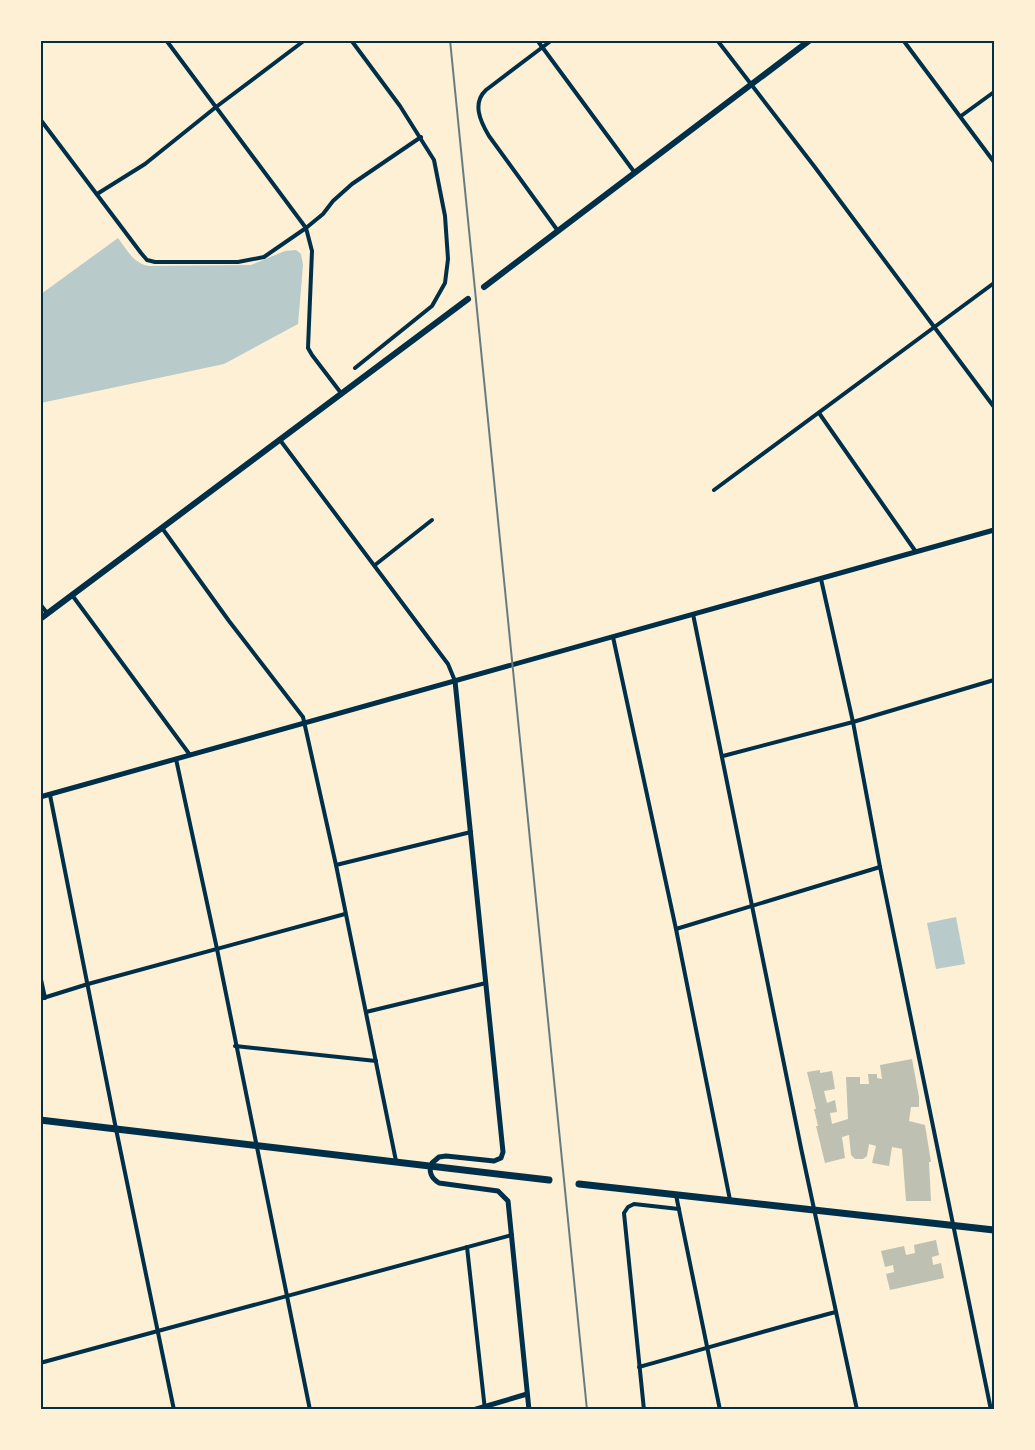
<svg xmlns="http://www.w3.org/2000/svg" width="1035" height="1450" font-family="'Sofia Sans Condensed',sans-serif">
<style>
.green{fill:#b9caca}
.building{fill:#bec0b2}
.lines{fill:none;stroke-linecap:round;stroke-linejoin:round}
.minor{stroke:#003049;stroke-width:4}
.tertiary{stroke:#003049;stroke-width:5}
.secondary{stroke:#003049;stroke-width:6}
.primary{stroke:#003049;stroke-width:7}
.rail{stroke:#657d81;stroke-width:2}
.neatline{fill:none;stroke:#003049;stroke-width:2}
</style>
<rect width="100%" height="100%" fill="#fdf0d5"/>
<!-- green -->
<g class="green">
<path d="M 118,238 C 127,250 134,264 149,266 L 251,265 L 285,251 L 296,250 L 301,254 L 303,265 L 298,324 L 224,364 L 41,403 L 41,294 Z"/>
<path d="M 956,917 L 965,964 L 936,969 L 927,923 Z"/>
</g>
<!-- building -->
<g class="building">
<path d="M 912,1059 L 919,1097 L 919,1107 L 911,1107 L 909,1121 L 925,1125 L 931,1162 L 929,1162 L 931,1201 L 906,1201 L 902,1149 L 892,1147 L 889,1166 L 872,1163 L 876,1146 L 869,1144 L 867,1156 L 863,1159 L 855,1159 L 851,1155 L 849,1135 L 842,1137 L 845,1158 L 825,1163 L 816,1126 L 818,1126 L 814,1109 L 816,1109 L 807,1072 L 820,1070 L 820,1073 L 832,1071 L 835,1089 L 824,1091 L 827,1103 L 835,1100 L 837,1112 L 830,1113 L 832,1124 L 848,1119 L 846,1077 L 860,1077 L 860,1084 L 869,1084 L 868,1074 L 877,1074 L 877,1078 L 882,1079 L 880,1065 Z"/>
<path d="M 936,1240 L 939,1255 L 932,1257 L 933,1265 L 941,1263 L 944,1278 L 890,1290 L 886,1274 L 894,1272 L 893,1265 L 885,1267 L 881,1251 L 904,1246 L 906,1255 L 915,1253 L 914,1245 Z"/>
</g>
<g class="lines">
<!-- minor -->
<g class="minor">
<path d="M 166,40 L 306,228 L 312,251 L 308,348 L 312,355 L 341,393"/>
<path d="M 351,40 L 400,106 L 434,160 L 445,216 L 448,259 L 445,283 L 432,306 L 355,368"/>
<path d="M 537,40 L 635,173"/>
<path d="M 552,40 L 486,90 C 472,103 480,121 489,136 L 558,231"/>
<path d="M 717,40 L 814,166 L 994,407"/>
<path d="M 903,40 L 994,162"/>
<path d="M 961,116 L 994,92"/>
<path d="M 40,119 L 141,253 L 147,260 L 155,262 L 238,262 L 264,257 L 306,228 L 323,214 L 333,201 L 352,184 L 421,137"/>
<path d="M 97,194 L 145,164 L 216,107 L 305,40"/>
<path d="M 819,413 L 916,552"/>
<path d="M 280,440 L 448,664 L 455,681"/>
<path d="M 714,490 L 994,283"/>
<path d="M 162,528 L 229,621 L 303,717 L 336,865 L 396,1161"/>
<path d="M 375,565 L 432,520"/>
<path d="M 821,579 L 853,722 L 880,867 L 991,1410"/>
<path d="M 72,595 L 190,755"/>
<path d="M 40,604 L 47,613"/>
<path d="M 693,614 L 801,1148 L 857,1410"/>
<path d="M 613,637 L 676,929 L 730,1200"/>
<path d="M 723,756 L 853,722 L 994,680"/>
<path d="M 176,759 L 217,949 L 310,1410"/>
<path d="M 50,795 L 116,1129 L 174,1410"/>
<path d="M 336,865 L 471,832"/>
<path d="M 676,929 L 880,867"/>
<path d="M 40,975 L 45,998"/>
<path d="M 40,999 L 88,984 L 345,914"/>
<path d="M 366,1012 L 486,983"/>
<path d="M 235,1046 L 376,1061"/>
<path d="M 676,1195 L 720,1410"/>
<path d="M 467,1247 L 485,1410"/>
<path d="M 40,1363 L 512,1235"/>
<path d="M 639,1367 C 705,1349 770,1329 836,1312"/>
<path d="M 644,1410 L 624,1213 L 628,1207 L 634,1204 L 679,1209"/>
</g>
<!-- tertiary -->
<g class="tertiary">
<path d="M 455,681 L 503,1152 L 501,1158 L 494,1161 L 446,1156 L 439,1157 L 432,1163 C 428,1171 431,1178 439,1183 L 498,1191 L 508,1201 L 529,1410"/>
<path d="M 40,797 L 994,530"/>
<path d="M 473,1410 L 527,1394"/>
</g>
<!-- secondary -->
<g class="secondary">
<path d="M 484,287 L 810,40"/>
<path d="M 40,619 L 468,299"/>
</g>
<!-- primary -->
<g class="primary">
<path d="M 40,1120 L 549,1180"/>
<path d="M 579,1184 L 994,1230"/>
</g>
<!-- rail -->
<path class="rail" d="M 450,40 L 587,1410"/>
</g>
<!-- border -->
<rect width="1035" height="1450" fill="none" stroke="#fdf0d5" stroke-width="84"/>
<rect x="42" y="42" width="951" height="1366" class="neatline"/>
</svg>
